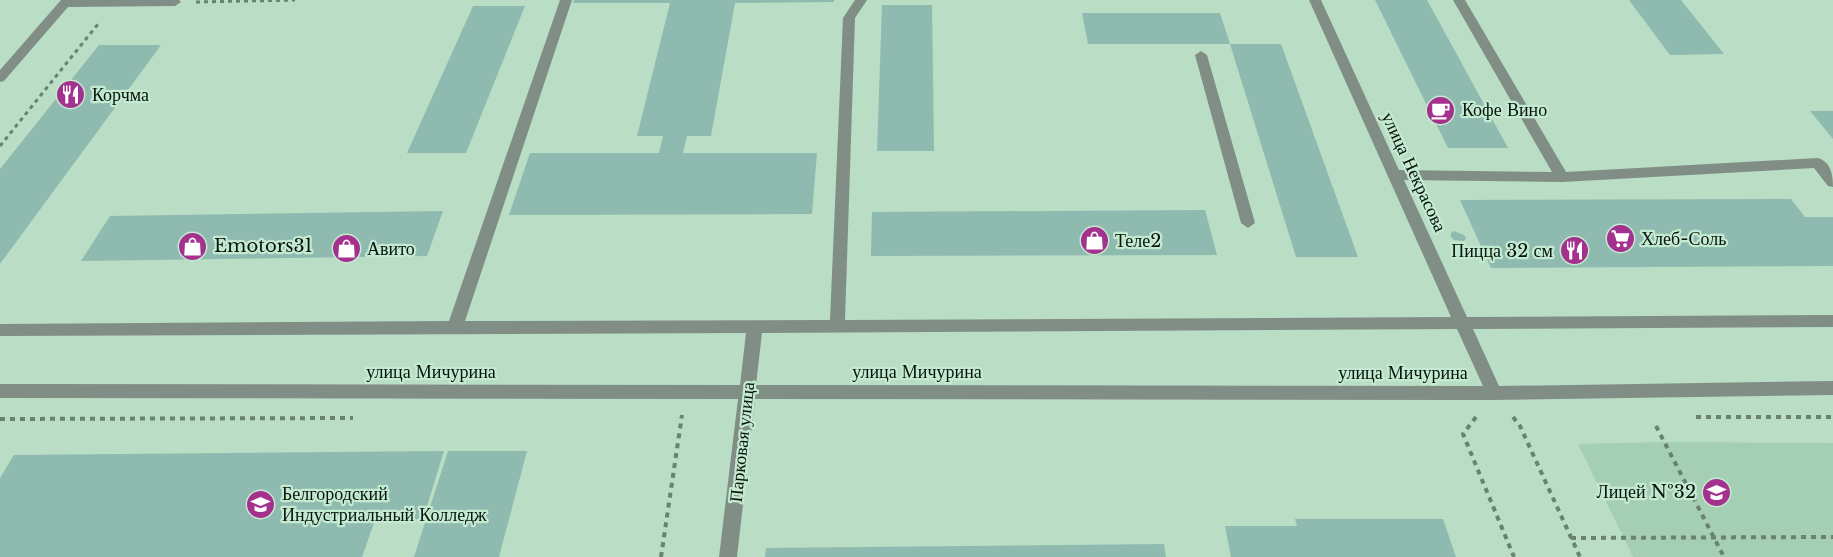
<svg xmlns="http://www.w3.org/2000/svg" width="1833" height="557" font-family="'Libre Baskerville',serif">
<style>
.built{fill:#a5cfb4}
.building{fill:#8ebaaf}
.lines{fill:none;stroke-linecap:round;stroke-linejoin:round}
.path-far1{stroke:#698271;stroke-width:3;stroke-dasharray:4 4;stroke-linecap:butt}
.path{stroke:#698271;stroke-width:4;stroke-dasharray:5 5;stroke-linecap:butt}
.minor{fill:#808e85;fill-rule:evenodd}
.labels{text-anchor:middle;stroke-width:4.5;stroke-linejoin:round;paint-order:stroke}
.poi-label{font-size:18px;fill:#07140c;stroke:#c5ead2;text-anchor:start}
.street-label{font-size:18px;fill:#07140c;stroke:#c5ead2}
</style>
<rect width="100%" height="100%" fill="#b9ddc5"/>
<!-- built -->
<path class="built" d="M 1666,442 L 1833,443 L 1833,557 L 1633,557 L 1578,444 Z"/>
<!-- building -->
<g class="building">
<path d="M 574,0 L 834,0 L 834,2 L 735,3 L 711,136 L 687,136 L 683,153 L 817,153 L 812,214 L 509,215 L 530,153 L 659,153 L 663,136 L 637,136 L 670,3 L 573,3 Z"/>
<path d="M 1375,0 L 1427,0 L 1508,148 L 1448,148 Z"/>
<path d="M 1629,0 L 1681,0 L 1724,54 L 1670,55 Z"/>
<path d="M 882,5 L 932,5 L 934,151 L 877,151 Z"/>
<path d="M 473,6 L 525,6 L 466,153 L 407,153 Z"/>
<path d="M 1082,13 L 1220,13 L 1230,44 L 1088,44 Z"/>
<path d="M 1230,44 L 1281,44 L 1358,257 L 1296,257 Z"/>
<path d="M 99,45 L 161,45 L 0,264 L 0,169 Z"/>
<path d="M 1810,111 L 1833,111 L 1833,139 Z"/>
<path d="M 1791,199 L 1805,217 L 1833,217 L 1833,266 L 1491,268 L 1460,200 Z"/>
<path d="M 1205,210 L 1217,255 L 871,256 L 872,212 Z"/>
<path d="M 443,211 L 427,256 L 81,261 L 110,216 Z"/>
<path d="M 1454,231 L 1464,235 L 1466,238 L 1464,241 L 1454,240 L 1451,237 L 1451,233 Z"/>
<path d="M 444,451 L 423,519 L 375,520 L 362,557 L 0,557 L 0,478 L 14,455 Z"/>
<path d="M 448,451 L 527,451 L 499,557 L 414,557 Z"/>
<path d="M 1295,519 L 1443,519 L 1456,557 L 1231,557 L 1225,526 L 1297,526 Z"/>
<path d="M 1164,544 L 1166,557 L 765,557 L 766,548 Z"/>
</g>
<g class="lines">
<!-- path-far1 -->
<g class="path-far1">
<path d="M 196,2 L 295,0"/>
<path d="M 0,146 L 98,24"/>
</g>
<!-- path -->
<g class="path">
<path d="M 1476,417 L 1463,434 L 1514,557"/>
<path d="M 1513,417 L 1520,426 L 1580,557"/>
<path d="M 1696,417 L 1833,417"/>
<path d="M 0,419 L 353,418"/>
<path d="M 1656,426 L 1724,557"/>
<path d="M 1571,538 L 1833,537"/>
<path d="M 661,557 L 682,415"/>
</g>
<!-- minor -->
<g class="minor">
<path d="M 61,0 L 179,0 L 181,2 L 175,6 L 68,7 L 4,81 L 0,82 L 0,70 Z"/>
<path d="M 560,0 L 572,0 L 465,321 L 830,320 L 843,18 L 855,0 L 867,0 L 855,18 L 845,320 L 1451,317 L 1309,0 L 1321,0 L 1399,170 L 1552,172 L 1453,0 L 1465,0 L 1566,172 L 1818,158 C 1831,162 1833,175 1833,187 L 1828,186 L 1814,168 L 1562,182 L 1404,180 L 1467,317 L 1833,315 L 1833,327 L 1473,329 L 1499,386 L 1833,381 L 1833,395 L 1494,400 L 755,399 L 737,557 L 719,557 L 738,399 L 0,398 L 0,384 L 740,385 L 746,333 L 0,336 L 0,324 L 449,321 ZM 1457,329 L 1483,386 L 756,385 L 762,333 Z"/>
<path d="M 1201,51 L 1207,55 L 1255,223 L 1248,228 L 1241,223 L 1195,55 Z"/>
</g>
</g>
<!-- icons -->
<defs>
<symbol id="restaurant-disc" viewBox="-11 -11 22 22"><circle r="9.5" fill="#a3318d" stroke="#c5ead2"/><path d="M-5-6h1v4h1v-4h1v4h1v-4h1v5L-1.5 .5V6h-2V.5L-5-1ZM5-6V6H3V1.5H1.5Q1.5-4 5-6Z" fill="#fff"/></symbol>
<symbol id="cafe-disc" viewBox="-11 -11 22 22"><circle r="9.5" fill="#a3318d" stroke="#c5ead2"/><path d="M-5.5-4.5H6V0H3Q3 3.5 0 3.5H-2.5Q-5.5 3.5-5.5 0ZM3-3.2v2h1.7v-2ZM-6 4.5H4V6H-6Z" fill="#fff"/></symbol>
<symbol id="supermarket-disc" viewBox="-11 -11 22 22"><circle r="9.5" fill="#a3318d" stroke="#c5ead2"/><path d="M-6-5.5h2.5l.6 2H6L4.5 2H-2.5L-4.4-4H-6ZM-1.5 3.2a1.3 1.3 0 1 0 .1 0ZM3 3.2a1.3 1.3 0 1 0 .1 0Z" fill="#fff"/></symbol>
<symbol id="shop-disc" viewBox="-11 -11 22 22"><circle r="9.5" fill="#a3318d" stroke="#c5ead2"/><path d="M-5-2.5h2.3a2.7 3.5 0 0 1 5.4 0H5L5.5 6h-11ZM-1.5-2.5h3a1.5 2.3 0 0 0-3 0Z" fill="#fff"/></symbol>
<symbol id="school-disc" viewBox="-11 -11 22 22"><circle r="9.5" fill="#a3318d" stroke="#c5ead2"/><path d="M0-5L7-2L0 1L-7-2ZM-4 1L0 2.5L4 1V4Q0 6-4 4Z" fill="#fff"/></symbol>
<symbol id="university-disc" viewBox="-11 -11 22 22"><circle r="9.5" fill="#a3318d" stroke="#c5ead2"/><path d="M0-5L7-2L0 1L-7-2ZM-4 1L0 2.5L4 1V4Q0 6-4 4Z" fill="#fff"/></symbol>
</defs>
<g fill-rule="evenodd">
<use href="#restaurant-disc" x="54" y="78" width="33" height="33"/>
<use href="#cafe-disc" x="1424" y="94" width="33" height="33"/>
<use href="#supermarket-disc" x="1604" y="222" width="33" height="33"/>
<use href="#shop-disc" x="1078" y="224" width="33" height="33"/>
<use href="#shop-disc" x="176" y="230" width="33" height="33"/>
<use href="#shop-disc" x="330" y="232" width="33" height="33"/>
<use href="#restaurant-disc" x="1558" y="234" width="33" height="33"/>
<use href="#school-disc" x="1700" y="476" width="33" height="33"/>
<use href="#university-disc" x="244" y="488" width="33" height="33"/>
</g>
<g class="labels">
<!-- poi labels -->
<g class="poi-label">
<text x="92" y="101">Корчма</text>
<text x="1462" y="116">Кофе Вино</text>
<text x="1641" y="245">Хлеб-Соль</text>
<text x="1115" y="247">Теле2</text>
<text x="214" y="252">Emotors31</text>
<text x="367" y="255">Авито</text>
<text x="1553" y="257" text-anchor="end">Пицца 32 см</text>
<text x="1696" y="498" text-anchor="end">Лицей №32</text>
<text x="282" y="500">Белгородский<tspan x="282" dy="21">Индустриальный Колледж</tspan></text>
</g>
<!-- street labels -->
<g class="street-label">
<text transform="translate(1414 172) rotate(65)" y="6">улица Некрасова</text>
<text x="431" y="378">улица Мичурина</text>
<text x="917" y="378">улица Мичурина</text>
<text x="1403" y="379">улица Мичурина</text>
<text transform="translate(742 442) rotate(-84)" y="6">Парковая улица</text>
</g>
</g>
</svg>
